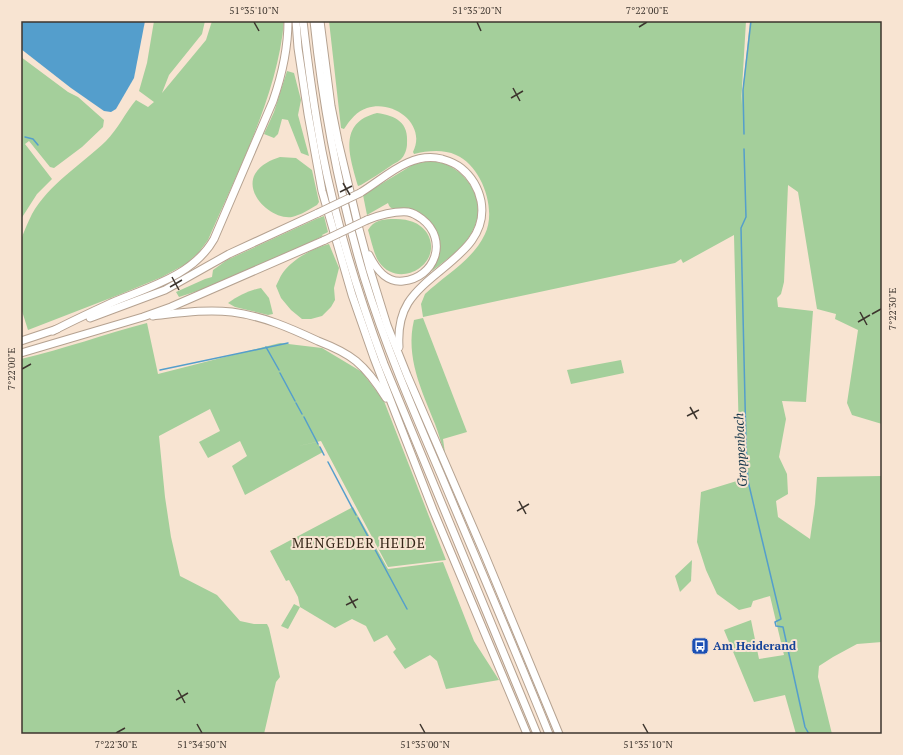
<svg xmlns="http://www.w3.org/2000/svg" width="903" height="755" font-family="'PT Serif',serif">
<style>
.green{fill:#a4cf9b}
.water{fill:#549ecc}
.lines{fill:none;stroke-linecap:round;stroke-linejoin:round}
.stream{stroke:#549ecc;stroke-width:1.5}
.highway-casing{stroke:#b5a291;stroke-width:9}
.highway{stroke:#fff;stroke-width:7}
.highway-bridge-casing{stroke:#b5a291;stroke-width:9;stroke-linecap:butt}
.highway-bridge{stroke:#fff;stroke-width:7}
.ticks{fill:none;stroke:#3d352e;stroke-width:1.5}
.labels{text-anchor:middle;stroke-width:4;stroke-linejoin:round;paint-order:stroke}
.transit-label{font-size:12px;font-weight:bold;fill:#164399;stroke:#f8e4d2;text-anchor:start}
.water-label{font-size:13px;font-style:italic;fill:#17384c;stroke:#f8e4d2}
.quarter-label{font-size:14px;letter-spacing:1px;fill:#352618;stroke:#f8e4d2}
.neatline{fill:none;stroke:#3d352e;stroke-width:1.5}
.ticks-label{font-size:10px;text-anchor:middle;fill:#3d352e}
</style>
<rect width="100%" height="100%" fill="#f8e4d2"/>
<!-- green -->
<g class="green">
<path d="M 154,21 L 205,21 L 202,34 L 169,75 L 162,93 L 206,40 L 212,21 L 284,21 C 278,94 237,173 208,240 L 199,252 L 186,264 L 162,277 L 121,294 L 28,330 L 21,308 L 21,240 C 24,231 28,222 32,214 C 49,184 81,165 106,141 C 118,129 125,113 136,100 L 148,107 L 154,102 L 139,91 L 147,63 Z"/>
<path d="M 329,21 L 746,21 L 741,105 L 750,21 L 882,21 L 882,424 L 852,415 L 847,403 L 858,330 L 835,319 L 836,314 L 817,309 L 798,192 L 788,185 L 784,282 L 781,294 L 777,298 L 778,307 L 813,311 L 806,402 L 782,401 L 786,419 L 779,457 L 787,474 L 788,494 L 776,501 L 778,517 L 810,539 L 815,504 L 817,477 L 882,476 L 882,642 L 857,644 L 833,657 L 819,666 L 818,677 L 832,734 L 796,734 L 785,695 L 754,702 L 724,630 L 751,620 L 759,659 L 784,655 L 770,596 L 753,601 L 751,607 L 739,610 L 717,594 L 706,570 L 697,542 L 701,492 L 740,480 L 734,235 L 683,263 L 681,259 L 675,263 L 423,317 L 421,304 L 425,294 C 445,275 473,260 485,234 C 497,210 482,166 456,155 C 443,149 427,151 414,154 L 413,152 C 427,124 393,99 367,108 C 357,111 350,120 344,129 L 341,128 Z"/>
<path d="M 21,57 L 68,92 L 78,97 L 104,120 L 103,127 L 82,147 L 54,168 L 50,167 L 29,141 L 25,144 L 52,179 L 37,194 L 21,219 Z"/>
<path d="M 287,71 L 294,73 L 301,100 L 298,115 L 309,156 L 301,153 L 288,120 L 282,119 L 278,134 L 274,138 L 264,134 L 274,112 Z"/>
<path d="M 377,113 C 396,116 409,122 407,144 C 407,148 405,155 402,158 C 400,161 395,163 392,165 C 382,172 371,179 361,185 L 358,186 C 350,157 337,123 377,113 Z"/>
<path d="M 280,157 L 296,158 L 312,170 L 319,202 L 317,205 C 310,209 301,215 292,217 C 272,220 244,194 255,174 C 261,164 271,160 280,157 Z"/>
<path d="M 430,161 C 435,162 441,162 445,164 C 472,175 487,206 472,232 C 463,249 447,259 432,271 C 434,263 440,257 440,248 C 440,230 427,213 410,209 C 405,208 399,209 394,209 C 390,208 389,206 388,203 L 367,215 L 363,195 L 414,164 Z"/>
<path d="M 324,216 L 328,232 L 322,235 L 323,236 C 276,259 228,282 179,297 L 176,292 L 205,279 L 212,277 L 213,270 L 227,260 L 316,219 Z"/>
<path d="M 391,219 C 397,219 404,219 410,221 C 417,223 422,226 427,233 C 445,263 399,291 379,262 C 374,255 371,239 368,230 C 374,220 381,220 391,219 Z"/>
<path d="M 329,244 L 339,268 L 334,288 L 335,300 L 331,307 L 322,316 L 311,319 L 302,319 L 291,310 L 281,298 L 276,286 C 278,282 280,277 282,274 C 291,260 313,248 329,244 Z"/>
<path d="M 261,288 L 269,298 L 273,314 L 268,315 L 235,307 L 228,303 C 238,296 249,290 261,288 Z"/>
<path d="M 423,318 L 467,432 L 443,439 L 445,453 C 441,444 439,434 435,424 C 422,391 405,357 414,320 Z"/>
<path d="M 147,323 L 158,374 L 280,343 L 322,348 L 362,372 L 384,401 L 446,560 L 388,567 L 321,441 L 294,447 L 317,442 L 323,452 L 245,495 L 232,466 L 247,456 L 240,441 L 208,458 L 199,442 L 220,431 L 210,409 L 159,436 L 165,497 L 171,537 L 180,576 L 217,595 L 240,621 L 254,624 L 267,624 L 269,628 L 280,677 L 276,682 L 264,734 L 21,734 L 21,359 C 64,349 105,334 147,323 Z"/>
<path d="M 621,360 L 624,373 L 571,384 L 567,370 Z"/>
<path d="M 353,507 L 388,569 L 443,562 L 474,641 L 499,680 L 446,689 L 437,661 L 430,655 L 405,669 L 393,652 L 396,649 L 387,635 L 374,642 L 366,626 L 352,619 L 335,628 L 300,607 L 288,629 L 281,626 L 294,604 L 300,607 L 298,597 L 289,580 L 286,581 L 270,551 Z"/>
<path d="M 692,560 L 691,581 L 680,592 L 675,576 Z"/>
</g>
<!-- water -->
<path class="water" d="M 21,21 L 145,21 L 134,78 L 116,109 L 111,112 L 104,111 L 71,88 L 21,49 Z"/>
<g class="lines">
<!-- stream -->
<g class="stream">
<path d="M 744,134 L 743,90 L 751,21"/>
<path d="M 25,137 L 33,139 L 38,145"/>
<path d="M 744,149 L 746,217 L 741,228 L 746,444 L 748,481 L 781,619 L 775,622 L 776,626 L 783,627 L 805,727 L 809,734"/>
<path d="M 266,347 L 279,370"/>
<path d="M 160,370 L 288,343"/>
<path d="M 280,373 L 295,401"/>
<path d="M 296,403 L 302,414"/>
<path d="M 304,417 L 318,444"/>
<path d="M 320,447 L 324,455"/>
<path d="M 328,462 L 356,515"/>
<path d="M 358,518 L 407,609"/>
</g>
<defs>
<g id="highway">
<path d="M 296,21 L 298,48 L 308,114 L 322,191 L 352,295 L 374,358 L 433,510 L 527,734"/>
<path d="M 303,21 C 308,64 314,108 322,151 C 336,223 358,294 384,364 L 537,734"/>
<path d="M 314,21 C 323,108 339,193 364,277 C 385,345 413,410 441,475 C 477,561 514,647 549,734"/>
<path d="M 320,21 L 331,106 L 338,141 L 359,229 L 370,270 L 387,325 L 407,375 L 484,553 L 559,734"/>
<path d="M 360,193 C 385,178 410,151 442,159 C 449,161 455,163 461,168 C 471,176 478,187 481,201 C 490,250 430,268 408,303 C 400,316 398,331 399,347"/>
<path d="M 367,220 C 380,215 394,211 408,212 C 413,213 418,216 422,219 C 449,240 435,278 403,281 C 386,283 376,269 369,255"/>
<path d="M 153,316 C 180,313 205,309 232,312 C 263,316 290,328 318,341 C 331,346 345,352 356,361 C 368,371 378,385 386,398"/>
<path d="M 90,318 L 165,290 L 229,254 L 318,213"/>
<path d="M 53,331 C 72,321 92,312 111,303 C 148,287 193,276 214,239 L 273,101 C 282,75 288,49 288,21"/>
<path d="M 21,341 L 57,329"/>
<path d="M 21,353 L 143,317 L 171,307 L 325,240"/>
</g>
</defs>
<!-- highway casing -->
<use href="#highway" class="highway-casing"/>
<!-- highway -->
<use href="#highway" class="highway"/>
<defs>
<g id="highway-bridge">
<path d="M 318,213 L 360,193"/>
<path d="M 325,240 L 367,220"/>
</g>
</defs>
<!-- highway-bridge casing -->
<use href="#highway-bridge" class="highway-bridge-casing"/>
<!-- highway-bridge -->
<use href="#highway-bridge" class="highway-bridge"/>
</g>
<!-- ticks -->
<path class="ticks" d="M 254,22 L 259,31M 477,22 L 481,31M 639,27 L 647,22M 513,88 L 520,101M 511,98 L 523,91M 343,183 L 350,195M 340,192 L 352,186M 172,277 L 179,290M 170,287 L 182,280M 860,312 L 867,325M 872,314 L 881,309M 858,322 L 870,315M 22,369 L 31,364M 690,407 L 697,419M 687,416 L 699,410M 519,501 L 526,514M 517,511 L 529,504M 349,596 L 356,608M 346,605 L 358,599M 178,690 L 185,703M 176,700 L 188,693M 197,724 L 202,733M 420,724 L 425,733M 643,724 L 648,733M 116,733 L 125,728"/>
<!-- icons -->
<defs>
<symbol id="bus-square" viewBox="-11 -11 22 22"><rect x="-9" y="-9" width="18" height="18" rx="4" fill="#1a4fb4" stroke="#f8e4d2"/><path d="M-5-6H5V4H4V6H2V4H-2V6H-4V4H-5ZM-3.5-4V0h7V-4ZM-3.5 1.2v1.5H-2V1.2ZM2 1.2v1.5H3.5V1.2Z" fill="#fff"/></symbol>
</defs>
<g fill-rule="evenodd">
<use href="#bus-square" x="690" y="636" width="20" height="20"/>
</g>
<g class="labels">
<!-- transit labels -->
<g class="transit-label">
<text x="713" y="650">Am Heiderand</text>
</g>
<!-- water labels -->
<g class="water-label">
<text transform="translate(740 450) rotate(-93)" y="5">Groppenbach</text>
</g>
<!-- quarter labels -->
<g class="quarter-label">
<text x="359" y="548">MENGEDER HEIDE</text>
</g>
</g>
<!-- border -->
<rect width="903" height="755" fill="none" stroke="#f8e4d2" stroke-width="44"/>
<rect x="22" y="22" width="859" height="711" class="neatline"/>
<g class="ticks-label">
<text x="254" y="14">51°35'10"N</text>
<text x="477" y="14">51°35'20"N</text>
<text x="647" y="14">7°22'00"E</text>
<text transform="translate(892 309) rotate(-90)" y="4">7°22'30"E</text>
<text transform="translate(11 369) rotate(-90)" y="4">7°22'00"E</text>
<text x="116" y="748">7°22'30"E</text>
<text x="202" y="748">51°34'50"N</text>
<text x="425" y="748">51°35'00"N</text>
<text x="648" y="748">51°35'10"N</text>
</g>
</svg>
